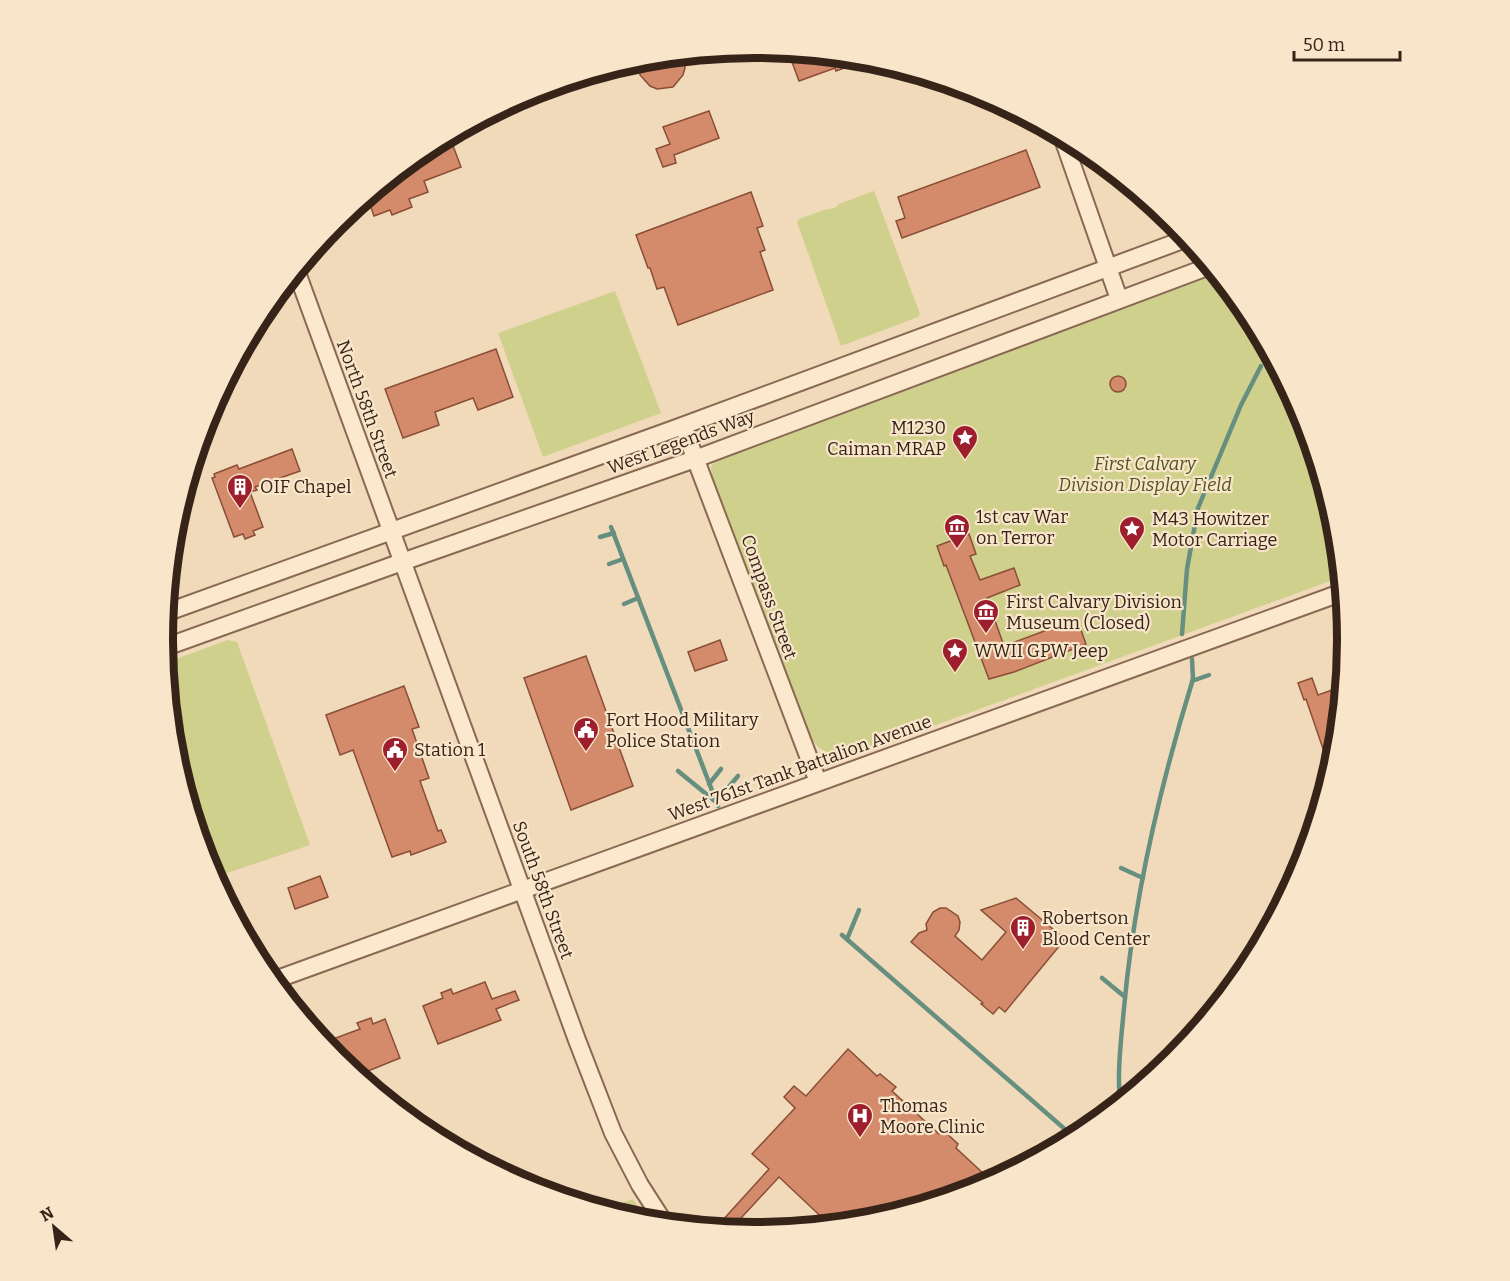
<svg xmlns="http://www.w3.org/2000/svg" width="1510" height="1281" font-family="Bitter,serif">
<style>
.green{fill:#d0d08d}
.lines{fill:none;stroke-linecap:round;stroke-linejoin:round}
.stream{stroke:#668f80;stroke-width:4.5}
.building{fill:#d38b6c;stroke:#8a4e37;stroke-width:1.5}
.minor-casing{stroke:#896953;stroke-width:20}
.minor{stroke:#fce9cd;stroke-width:16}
.labels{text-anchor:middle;stroke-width:4.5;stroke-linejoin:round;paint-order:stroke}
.street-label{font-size:18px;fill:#372419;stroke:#f8e5ca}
.poi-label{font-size:18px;fill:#372419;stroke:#f8e5ca;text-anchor:start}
.park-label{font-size:18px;font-style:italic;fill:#4d551e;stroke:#f8e5ca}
.rim{fill:none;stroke:#372419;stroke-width:8}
</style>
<rect width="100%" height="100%" fill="#f1daba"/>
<!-- green -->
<g class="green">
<path d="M 874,191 L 920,314 L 918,317 L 841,346 L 797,222 L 799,219 L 824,210 L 835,208 L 839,204 Z"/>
<path d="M 1216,273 L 1248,312 L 1303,414 L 1336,525 L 1341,577 L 851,756 C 830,756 823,753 810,738 L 712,477 L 711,467 L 717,458 Z"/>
<path d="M 615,291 L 661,413 L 543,457 L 498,333 Z"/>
<path d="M 228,640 L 237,642 L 310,845 L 213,878 L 207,867 L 174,756 L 165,663 Z"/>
<path d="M 633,1199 L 648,1222 L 602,1210 Z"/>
</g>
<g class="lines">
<!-- stream -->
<g class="stream">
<path d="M 611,527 L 718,806"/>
<path d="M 600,537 L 614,533"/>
<path d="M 609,564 L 623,559"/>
<path d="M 624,604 L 638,598"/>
<path d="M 1182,634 L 1187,569 L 1198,508 L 1241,405 L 1261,366"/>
<path d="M 1192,681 L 1209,675"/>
<path d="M 678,771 L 716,802 L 738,776"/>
<path d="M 709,784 L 721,769"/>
<path d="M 1121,868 L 1143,878"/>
<path d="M 842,935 L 1075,1138"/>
<path d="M 847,939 L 859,910"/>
<path d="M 1102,978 L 1125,997"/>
<path d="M 1120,1104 C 1117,1071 1121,1041 1124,1008 C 1134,897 1160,786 1193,679 L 1192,659"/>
</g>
</g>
<!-- building -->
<g class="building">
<path d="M 788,51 L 860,58 L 869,59 L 836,71 L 835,68 L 799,81 Z"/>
<path d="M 683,55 L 685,68 L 683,75 L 673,87 L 657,89 L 650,86 L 640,75 L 639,60 Z"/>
<path d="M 709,111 L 719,138 L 674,155 L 676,163 L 663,167 L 656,149 L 670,144 L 663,127 Z"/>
<path d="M 449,135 L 461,167 L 424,181 L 428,192 L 409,199 L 412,207 L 392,215 L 390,210 L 374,216 L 367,196 L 426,148 Z"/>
<path d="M 1026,150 L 1040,187 L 902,238 L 896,221 L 905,218 L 898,197 Z"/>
<path d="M 751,192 L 763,226 L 757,228 L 765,250 L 760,252 L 773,290 L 678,325 L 664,287 L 657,289 L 650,268 L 648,268 L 636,235 Z"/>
<path d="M 496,349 L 513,397 L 478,410 L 473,398 L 435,412 L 439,425 L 403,438 L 385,389 Z"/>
<circle cx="1118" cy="384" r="8"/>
<path d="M 292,449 L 300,471 L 255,487 L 257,490 L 250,492 L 263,527 L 253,531 L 255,535 L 245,539 L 243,534 L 234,537 L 212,478 L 215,477 L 214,474 L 237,465 L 239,469 Z"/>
<path d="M 969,534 L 976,554 L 970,556 L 980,580 L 1014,568 L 1020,585 L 987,598 L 1004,646 L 1077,619 L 1086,644 L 1014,672 L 989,679 L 946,565 L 944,566 L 937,546 Z"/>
<path d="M 720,640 L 727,660 L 695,671 L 688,652 Z"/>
<path d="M 586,656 L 633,786 L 571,810 L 524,678 Z"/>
<path d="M 1312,678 L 1318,695 L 1343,686 L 1336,756 L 1331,772 L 1306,699 L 1304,700 L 1298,683 Z"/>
<path d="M 404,686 L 419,727 L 412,729 L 429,778 L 420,781 L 438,831 L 441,830 L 446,842 L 411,855 L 410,851 L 392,857 L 353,750 L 340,755 L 326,715 Z"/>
<path d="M 320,876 L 328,897 L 295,909 L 288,888 Z"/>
<path d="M 1016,898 L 1065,939 L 1005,1012 L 999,1007 L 993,1014 L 981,1004 L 983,1003 L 911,942 L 919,933 L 927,930 L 926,924 L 933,912 L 940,908 L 946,908 L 958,916 L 960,922 L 959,930 L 955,936 L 982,960 L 1006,932 L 981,910 Z"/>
<path d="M 485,982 L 492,999 L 515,991 L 519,1000 L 496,1009 L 501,1020 L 438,1044 L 423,1006 L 443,998 L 441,993 L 451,989 L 453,994 Z"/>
<path d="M 371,1018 L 373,1024 L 385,1019 L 400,1058 L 356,1076 L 336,1059 L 322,1043 L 360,1029 L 357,1023 Z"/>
<path d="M 848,1049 L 877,1076 L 880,1074 L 896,1087 L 892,1091 L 939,1134 L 943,1130 L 958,1144 L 956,1148 L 985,1175 L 970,1192 L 870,1222 L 831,1226 L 779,1177 L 730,1230 L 721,1222 L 769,1169 L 752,1154 L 795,1108 L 784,1097 L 794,1086 L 806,1096 Z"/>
</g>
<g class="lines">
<defs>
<g id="minor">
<path d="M 1062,136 L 1119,299"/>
<path d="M 296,270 L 577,1040 L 613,1133 L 640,1185 L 665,1224"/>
<path d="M 683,426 L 818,782"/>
<path d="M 165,613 L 674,429 L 1188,238"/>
<path d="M 163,648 L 402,562 L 695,459 L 1210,266"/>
<path d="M 272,981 L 1343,592"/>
</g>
</defs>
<!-- minor casing -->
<use href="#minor" class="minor-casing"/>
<!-- minor -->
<use href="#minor" class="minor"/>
</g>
<!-- icons -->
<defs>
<symbol id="sight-pin" viewBox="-11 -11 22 30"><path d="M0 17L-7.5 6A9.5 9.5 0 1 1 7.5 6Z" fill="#9d1e2d" stroke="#f8e5ca"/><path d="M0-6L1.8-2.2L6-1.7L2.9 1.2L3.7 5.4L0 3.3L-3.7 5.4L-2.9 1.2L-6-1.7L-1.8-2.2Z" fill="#fff"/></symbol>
<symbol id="building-pin" viewBox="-11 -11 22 30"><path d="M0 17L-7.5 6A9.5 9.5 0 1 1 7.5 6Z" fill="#9d1e2d" stroke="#f8e5ca"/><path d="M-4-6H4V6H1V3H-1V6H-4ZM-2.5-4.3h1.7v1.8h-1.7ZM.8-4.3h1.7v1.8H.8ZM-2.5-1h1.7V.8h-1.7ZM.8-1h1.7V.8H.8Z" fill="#fff"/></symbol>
<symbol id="museum-pin" viewBox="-11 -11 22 30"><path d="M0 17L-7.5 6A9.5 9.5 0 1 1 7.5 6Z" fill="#9d1e2d" stroke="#f8e5ca"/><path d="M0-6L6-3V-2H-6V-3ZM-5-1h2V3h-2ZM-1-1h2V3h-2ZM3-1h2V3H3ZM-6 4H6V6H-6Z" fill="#fff"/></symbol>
<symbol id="civic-pin" viewBox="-11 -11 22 30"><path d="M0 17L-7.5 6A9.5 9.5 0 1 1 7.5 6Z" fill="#9d1e2d" stroke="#f8e5ca"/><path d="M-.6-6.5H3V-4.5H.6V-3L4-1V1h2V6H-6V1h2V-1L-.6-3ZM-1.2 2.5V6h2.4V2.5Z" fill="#fff"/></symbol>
<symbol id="hospital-pin" viewBox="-11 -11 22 30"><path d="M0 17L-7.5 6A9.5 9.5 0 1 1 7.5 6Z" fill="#9d1e2d" stroke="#f8e5ca"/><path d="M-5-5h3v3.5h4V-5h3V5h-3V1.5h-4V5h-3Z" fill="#fff"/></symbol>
</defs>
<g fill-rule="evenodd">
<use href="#sight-pin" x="950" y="423" width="30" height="40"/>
<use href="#building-pin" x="225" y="472" width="30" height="40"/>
<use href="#museum-pin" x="942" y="512" width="30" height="40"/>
<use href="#sight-pin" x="1117" y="514" width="30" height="40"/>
<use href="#museum-pin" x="971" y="597" width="30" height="40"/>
<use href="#sight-pin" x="940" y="636" width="30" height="40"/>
<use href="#civic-pin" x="571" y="715" width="30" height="40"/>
<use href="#civic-pin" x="380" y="735" width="30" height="40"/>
<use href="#building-pin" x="1008" y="913" width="30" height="40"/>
<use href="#hospital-pin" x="845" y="1101" width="30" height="40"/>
</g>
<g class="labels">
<!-- street labels -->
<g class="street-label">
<text transform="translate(367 409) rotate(70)" y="6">North 58th Street</text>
<text transform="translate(681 442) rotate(-20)" y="6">West Legends Way</text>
<text transform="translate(769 597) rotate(70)" y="6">Compass Street</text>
<text transform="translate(800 768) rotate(-20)" y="6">West 761st Tank Battalion Avenue</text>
<text transform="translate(543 890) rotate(70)" y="6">South 58th Street</text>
</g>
<!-- poi labels -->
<g class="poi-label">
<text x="946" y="434" text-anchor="end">M1230<tspan x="946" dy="21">Caiman MRAP</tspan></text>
<text x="260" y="493">OIF Chapel</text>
<text x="976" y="523">1st cav War<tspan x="976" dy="21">on Terror</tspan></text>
<text x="1152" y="525">M43 Howitzer<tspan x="1152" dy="21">Motor Carriage</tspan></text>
<text x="1006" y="608">First Calvary Division<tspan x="1006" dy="21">Museum (Closed)</tspan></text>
<text x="974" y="657">WWII GPW Jeep</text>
<text x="606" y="726">Fort Hood Military<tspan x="606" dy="21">Police Station</tspan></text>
<text x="414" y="756">Station 1</text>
<text x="1042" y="924">Robertson<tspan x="1042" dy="21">Blood Center</tspan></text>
<text x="880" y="1112">Thomas<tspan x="880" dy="21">Moore Clinic</tspan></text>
</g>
<!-- park labels -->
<g class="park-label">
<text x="1145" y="470">First Calvary<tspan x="1145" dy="21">Division Display Field</tspan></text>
</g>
</g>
<!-- crop -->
<path d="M0 0H1510V1281H0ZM173 640a582 582 0 1 1 1164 0a582 582 0 1 1-1164 0Z" fill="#f8e5ca" fill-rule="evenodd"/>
<path class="rim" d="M173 640a582 582 0 1 1 1164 0a582 582 0 1 1-1164 0Z"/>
<!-- north arrow -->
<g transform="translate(54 1227) rotate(331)" stroke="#f8e5ca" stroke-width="4.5" paint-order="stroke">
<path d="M0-4.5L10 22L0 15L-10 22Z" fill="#372419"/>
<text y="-9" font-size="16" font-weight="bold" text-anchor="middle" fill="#372419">N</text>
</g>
<!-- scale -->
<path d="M1294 51v9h106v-9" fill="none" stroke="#372419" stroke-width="3"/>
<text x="1303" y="51" font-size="18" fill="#372419" stroke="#f8e5ca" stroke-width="4.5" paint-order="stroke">50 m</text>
</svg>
